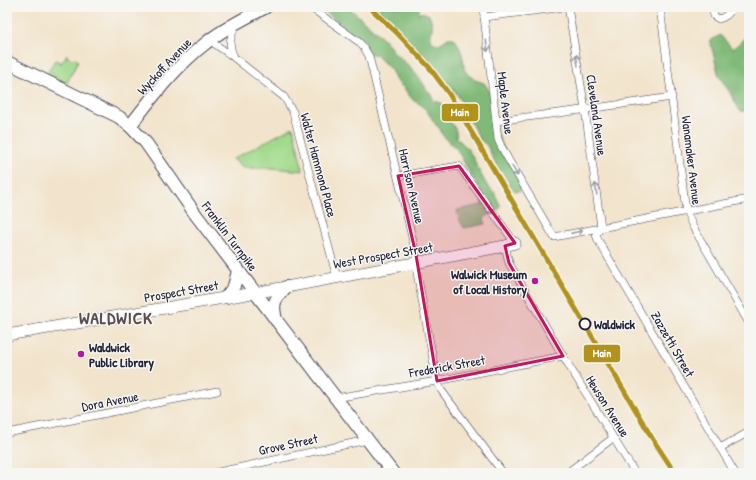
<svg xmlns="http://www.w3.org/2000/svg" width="756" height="480" font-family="'Patrick Hand',sans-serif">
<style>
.green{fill:#a2da8c;stroke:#627e64}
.forest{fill:#81ba78;stroke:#526e5a}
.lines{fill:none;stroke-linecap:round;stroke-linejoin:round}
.street-casing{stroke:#413f51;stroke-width:8}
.secondary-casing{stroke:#413f51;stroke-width:12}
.primary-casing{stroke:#413f51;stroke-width:14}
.street{stroke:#fff;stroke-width:7}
.secondary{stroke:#fff;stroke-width:11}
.primary{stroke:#fff;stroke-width:12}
.rail-1-casing{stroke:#f6f6f2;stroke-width:8}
.rail-1{stroke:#b1921a;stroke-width:5}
.oneway{stroke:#9c9ca7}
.marked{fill:#c2185b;fill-opacity:0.2;stroke:#c2185b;stroke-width:3;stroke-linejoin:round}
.poi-dot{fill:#b5179e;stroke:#f6f6f2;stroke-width:1.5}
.stop-dot{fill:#f6f6f2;stroke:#22223b;stroke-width:2}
.labels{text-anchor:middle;stroke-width:3;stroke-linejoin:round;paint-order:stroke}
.street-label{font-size:13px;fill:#22223b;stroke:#f6f6f2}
.poi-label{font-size:13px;font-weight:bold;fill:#22223b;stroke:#f6f6f2;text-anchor:end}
.stop-label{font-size:13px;font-weight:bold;fill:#22223b;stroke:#f6f6f2;text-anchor:start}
.district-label{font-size:17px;font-weight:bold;letter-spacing:1px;fill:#5c4e52;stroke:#f6f6f2}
.line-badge{stroke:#f6f6f2;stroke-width:1.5}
.badge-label{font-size:11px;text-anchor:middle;font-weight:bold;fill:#fff}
</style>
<rect width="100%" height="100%" fill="#f6f6f2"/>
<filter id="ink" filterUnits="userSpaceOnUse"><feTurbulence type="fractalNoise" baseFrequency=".025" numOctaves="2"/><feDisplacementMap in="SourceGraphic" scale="8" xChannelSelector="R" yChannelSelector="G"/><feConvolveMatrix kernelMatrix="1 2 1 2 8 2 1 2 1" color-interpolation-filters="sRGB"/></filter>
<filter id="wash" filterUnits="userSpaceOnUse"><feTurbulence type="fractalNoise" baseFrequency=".012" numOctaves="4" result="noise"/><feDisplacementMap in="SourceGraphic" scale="16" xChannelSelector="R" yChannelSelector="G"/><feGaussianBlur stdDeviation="0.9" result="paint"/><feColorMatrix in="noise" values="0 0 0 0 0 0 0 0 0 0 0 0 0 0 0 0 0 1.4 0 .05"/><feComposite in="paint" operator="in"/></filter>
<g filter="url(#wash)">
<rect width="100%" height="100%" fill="#f2e4cc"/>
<!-- green -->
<g class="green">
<path d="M 67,54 L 67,57 L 72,59 L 74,58 L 78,61 L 67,83 L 47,74 L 55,60 L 60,62 L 60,63 L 61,64 Z"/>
<path d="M 293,127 L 303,171 L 272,168 L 245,168 L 233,159 Z"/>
</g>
<!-- forest -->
<g class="forest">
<path d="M 316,7 L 346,7 L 355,13 L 384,39 L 396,55 L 402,59 L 421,80 L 427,90 L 431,95 L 434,101 L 442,103 C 445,108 446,114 449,119 C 452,125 458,130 456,137 L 467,148 L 471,154 L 474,159 L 476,165 L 486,184 L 494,192 L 501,207 C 497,213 489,213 484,219 L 486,224 L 464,228 L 459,219 L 457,210 L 482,205 L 481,190 L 468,170 L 457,149 L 443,136 L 440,129 L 436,125 L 427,111 L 420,104 L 414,101 L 408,94 L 404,88 L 396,81 L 391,70 L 376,55 L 369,53 L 341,24 L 326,12 L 322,12 Z"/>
<path d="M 378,7 L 420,7 L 418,13 L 425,13 L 429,15 C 430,18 432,21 432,25 C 433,32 429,34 432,42 L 437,44 L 441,43 L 448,38 L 454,38 C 461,48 464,57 464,70 L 475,80 L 484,83 L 487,87 L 490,93 L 495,129 L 522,188 L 519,191 L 515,191 L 510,186 L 493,159 L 487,145 L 480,140 L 470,121 L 467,114 L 466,110 L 457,94 L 437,70 L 381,12 Z"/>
<path d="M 749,34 L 749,111 L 740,111 L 729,91 L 719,76 L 710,41 L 720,35 L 733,49 Z"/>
</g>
</g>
<g filter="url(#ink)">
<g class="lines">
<defs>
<g id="street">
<path d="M 310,7 L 359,42 L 364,48 L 369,56 L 408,220 L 416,255 L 417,273 L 437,381 L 441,390 L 503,473"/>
<path d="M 483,7 L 498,139 L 501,146 L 508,159 L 554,237 L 749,199"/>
<path d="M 568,7 L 585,109 L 601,227"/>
<path d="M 660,7 L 686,211 L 693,227 L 749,323"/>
<path d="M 712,7 L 714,16 L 719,19 C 725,17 731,14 731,7"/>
<path d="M 484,17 L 565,7"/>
<path d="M 209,40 L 232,56 L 275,90 L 284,97 L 293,112 L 337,278"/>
<path d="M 234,57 C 227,42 231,38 236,23"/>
<path d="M 496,121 L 574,111 L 672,97"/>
<path d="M 398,176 L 459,166 L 515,243"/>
<path d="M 601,227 L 596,235 L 598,240 L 735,473"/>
<path d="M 505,246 L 509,263 L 563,356 L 635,473"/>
<path d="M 335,398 L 437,381 L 563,356"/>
<path d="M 7,433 L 217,391"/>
<path d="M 720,448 L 749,432"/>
<path d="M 214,473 L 367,440"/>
<path d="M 567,473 L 613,438"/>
</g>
<path id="secondary" d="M 7,335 L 265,291 L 505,246 L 515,243"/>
<g id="primary">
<path d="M 7,62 L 119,117 L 130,126 L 146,143 L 196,215 L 393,473"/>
<path d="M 130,126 C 153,96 176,66 206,43 C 224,28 246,18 266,7"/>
<path d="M 226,297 L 234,286 L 238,271"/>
<path d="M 276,320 C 272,302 274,301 286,287"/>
</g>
</defs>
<!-- street casing -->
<use href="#street" class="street-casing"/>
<!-- secondary casing -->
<use href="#secondary" class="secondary-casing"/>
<!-- primary casing -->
<use href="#primary" class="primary-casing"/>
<!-- street -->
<use href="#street" class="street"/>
<!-- secondary -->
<use href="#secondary" class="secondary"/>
<!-- primary -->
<use href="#primary" class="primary"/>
<defs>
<path id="rail-1" d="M 369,7 L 398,34 L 429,67 L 449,94 L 652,438 L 675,473"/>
</defs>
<!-- rail-1 casing -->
<use href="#rail-1" class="rail-1-casing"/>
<!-- rail-1 -->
<use href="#rail-1" class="rail-1"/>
</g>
<!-- one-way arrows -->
<defs><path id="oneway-shaft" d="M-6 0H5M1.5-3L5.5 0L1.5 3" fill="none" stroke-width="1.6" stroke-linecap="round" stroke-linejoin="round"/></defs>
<g class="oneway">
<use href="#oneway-shaft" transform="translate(487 46) rotate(83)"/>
<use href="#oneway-shaft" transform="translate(577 60) rotate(-99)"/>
<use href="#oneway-shaft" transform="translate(429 171) rotate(-9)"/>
<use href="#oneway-shaft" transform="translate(515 171) rotate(60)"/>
<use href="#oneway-shaft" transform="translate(596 189) rotate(-98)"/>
<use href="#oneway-shaft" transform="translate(490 209) rotate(54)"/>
<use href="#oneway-shaft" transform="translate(577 232) rotate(-11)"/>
</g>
</g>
<!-- marked area -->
<path class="marked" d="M 459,166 L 515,243 L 505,246 L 509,263 L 563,356 L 437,381 L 416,255 L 398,176 Z"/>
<!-- markers -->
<g class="poi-dot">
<circle cx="535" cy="281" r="4"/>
<circle cx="81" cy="354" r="4"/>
</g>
<circle class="stop-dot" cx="585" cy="324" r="5.5"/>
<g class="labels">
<!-- street labels -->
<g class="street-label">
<text transform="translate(164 66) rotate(-47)" y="5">Wyckoff Avenue</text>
<text transform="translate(506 103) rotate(83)" y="5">Maple Avenue</text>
<text transform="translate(597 115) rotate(82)" y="5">Cleveland Avenue</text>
<text transform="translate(692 160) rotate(83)" y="5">Wanamaker Avenue</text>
<text transform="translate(319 165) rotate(75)" y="5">Walter Hammond Place</text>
<text transform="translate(412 186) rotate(77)" y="5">Harrison Avenue</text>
<text transform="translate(230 236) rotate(53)" y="5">Franklin Turnpike</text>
<text transform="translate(383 255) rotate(-10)" y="5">West Prospect Street</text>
<text transform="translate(181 291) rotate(-10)" y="5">Prospect Street</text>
<text transform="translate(673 344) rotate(60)" y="5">Zazzetti Street</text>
<text transform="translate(447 366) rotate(-10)" y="5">Frederick Street</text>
<text transform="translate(110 401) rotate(-11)" y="5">Dora Avenue</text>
<text transform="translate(608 406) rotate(58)" y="5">Hewson Avenue</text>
<text transform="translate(288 444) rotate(-12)" y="5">Grove Street</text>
</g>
<!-- poi labels -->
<g class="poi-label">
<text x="527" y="279">Walwick Museum<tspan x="527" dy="15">of Local History</tspan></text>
<text x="89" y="352" text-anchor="start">Waldwick<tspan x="89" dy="15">Public Library</tspan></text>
</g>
<!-- stop labels -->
<g class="stop-label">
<text x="594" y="329">Waldwick</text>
</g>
<!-- district labels -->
<g class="district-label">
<text x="116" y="324">WALDWICK</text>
</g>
</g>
<g class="line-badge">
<rect x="441" y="103" width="38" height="19" rx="4" fill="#b1921a"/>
<rect x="583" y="344" width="38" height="19" rx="4" fill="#b1921a"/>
</g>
<g class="badge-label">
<text x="460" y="116">Main</text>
<text x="602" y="357">Main</text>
</g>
<!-- margin -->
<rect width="756" height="480" fill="none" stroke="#f6f6f2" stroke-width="24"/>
</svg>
